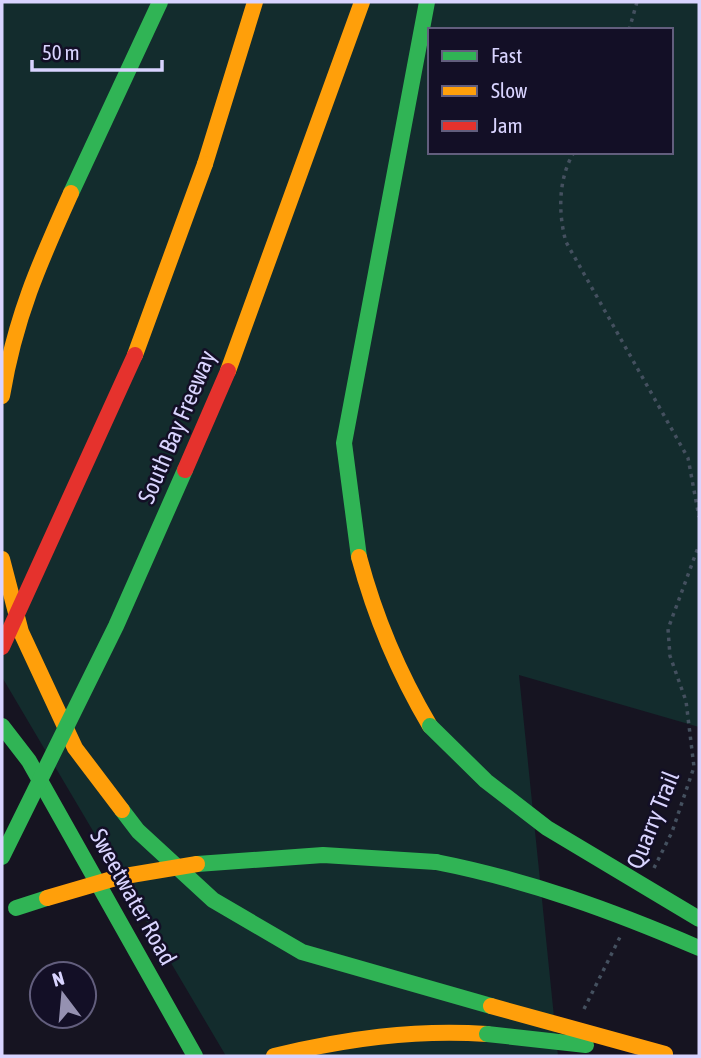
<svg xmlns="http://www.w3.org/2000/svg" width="701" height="1058" font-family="'Asap Condensed',sans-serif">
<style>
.green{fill:#132c2d;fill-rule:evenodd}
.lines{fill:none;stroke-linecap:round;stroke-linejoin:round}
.path{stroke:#44505f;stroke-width:3.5;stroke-dasharray:3.5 5;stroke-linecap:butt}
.fast{stroke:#30b455;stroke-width:16}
.slow{stroke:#ff9f0a;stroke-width:16}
.fast-bridge{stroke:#30b455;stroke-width:16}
.slow-bridge{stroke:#ff9f0a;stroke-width:16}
.jam-bridge{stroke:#e5322d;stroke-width:16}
.labels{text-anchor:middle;stroke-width:5;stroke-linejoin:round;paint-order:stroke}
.street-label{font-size:24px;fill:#d9d4ff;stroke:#130f26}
</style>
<rect width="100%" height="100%" fill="#161421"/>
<!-- green -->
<path class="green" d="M 2,2 L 699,2 L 699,727 L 519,675 L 558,1056 L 226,1056 L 2,677 ZM 430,30 L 671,30 L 671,152 L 430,152 Z"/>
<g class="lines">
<!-- path -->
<g class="path">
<path d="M 629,30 L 637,2"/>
<path d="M 574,152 C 558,179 558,213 566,242 L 688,458 L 699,517"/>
<path d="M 654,868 L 672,832 L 694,767 L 686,701 L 670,656 L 668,629 L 699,545"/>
<path d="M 584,1009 L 620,937"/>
</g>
<!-- fast -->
<g class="fast">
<path d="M 71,193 L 160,2"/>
<path d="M 359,557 L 344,443 L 427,2"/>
<path d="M 2,726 L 29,761 L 195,1056"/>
<path d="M 122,810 L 138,831 L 213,900 L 302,952 L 491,1006"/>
<path d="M 197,864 L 323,855 L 436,862"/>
<path d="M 16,908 L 47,898"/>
</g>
<!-- slow -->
<g class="slow">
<path d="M 205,164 L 255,2"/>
<path d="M 228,371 L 362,2"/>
<path d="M 2,396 C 15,318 39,264 71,193"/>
<path d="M 359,557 C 375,617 398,672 430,726"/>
<path d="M 2,559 L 21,632 L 75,748 L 122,810"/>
<path d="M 274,1056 C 345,1039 414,1029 487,1034"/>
</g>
<!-- fast-bridge -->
<g class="fast-bridge">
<path d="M 430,726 L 486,781 L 547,828 L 699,919"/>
<path d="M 2,857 L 116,626 L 185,470"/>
<path d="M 436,862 C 528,880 613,911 699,948"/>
<path d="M 487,1034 L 586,1045"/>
</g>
<!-- slow-bridge -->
<g class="slow-bridge">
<path d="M 135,355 L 205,164"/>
<path d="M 47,898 L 119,877 L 197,864"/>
<path d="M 491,1006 L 665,1054"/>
</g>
<!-- jam-bridge -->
<g class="jam-bridge">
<path d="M 185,470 L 228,371"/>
<path d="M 2,647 L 135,355"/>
</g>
</g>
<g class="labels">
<!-- street labels -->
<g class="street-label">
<text transform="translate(177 427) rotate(-67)" y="8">South Bay Freeway</text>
<text transform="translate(653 820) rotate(-68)" y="8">Quarry Trail</text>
<text transform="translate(133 897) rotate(61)" y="8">Sweetwater Road</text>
</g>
</g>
<!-- border -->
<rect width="701" height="1058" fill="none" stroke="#d9d4ff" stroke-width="7"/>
<!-- legend -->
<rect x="428" y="28" width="245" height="126" fill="#130f26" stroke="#625e7d" stroke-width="2"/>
<rect x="442" y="51" width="35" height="10" fill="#30b455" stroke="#625e7d" stroke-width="2"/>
<text x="491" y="63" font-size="21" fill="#d9d4ff">Fast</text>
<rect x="442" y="86" width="35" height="10" fill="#ff9f0a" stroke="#625e7d" stroke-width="2"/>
<text x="491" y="98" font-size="21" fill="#d9d4ff">Slow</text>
<rect x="442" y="121" width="35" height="10" fill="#e5322d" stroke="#625e7d" stroke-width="2"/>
<text x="491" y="133" font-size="21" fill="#d9d4ff">Jam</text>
<!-- north arrow -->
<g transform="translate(63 995) rotate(344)"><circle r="33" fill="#130f26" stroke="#625e7d" stroke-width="2"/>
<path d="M0-5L12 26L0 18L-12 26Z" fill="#9591b1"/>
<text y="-10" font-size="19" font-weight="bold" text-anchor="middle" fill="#d9d4ff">N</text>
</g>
<!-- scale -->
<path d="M32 60v10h130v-10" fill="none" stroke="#d9d4ff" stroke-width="3.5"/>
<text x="42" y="60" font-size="21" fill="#d9d4ff" stroke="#130f26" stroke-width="5" paint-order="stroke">50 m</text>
</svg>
